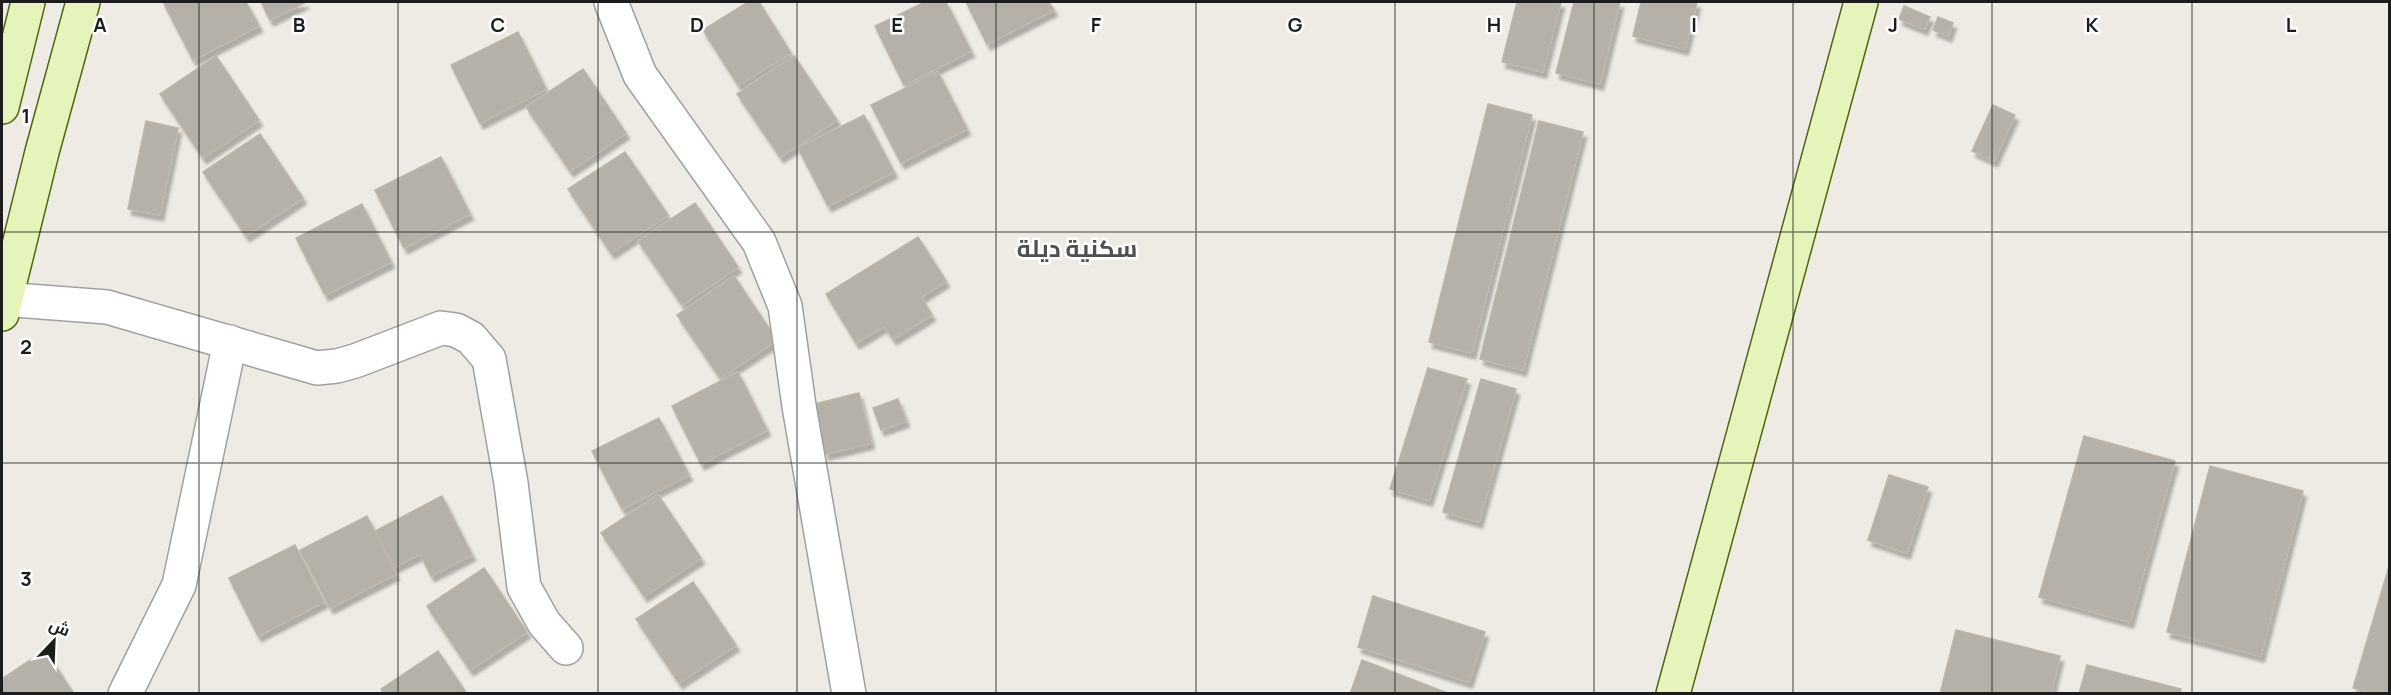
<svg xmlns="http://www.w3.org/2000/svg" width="2391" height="695" font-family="Manrope,Cairo,sans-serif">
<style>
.building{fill:#b5b1a9;stroke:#bdb4a7;stroke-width:1.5;filter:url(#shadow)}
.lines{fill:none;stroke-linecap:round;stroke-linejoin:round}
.street-casing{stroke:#a0a0a0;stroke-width:36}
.secondary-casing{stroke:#4f670f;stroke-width:36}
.street{stroke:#fff;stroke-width:33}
.secondary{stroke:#e6f3bb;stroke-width:33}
.grid{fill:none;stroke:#1c1c1c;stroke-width:1.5;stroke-opacity:0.55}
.labels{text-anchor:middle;stroke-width:5;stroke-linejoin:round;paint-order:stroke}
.district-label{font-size:24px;font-weight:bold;fill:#4f4f4f;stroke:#fff}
.grid-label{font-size:20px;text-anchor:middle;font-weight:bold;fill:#1c1c1c;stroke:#fff;stroke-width:5;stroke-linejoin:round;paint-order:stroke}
</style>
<defs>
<filter id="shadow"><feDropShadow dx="3.5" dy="6" stdDeviation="1.5" flood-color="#0004"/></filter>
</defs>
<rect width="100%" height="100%" fill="#edebe3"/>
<!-- building -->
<g class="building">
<path d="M 163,2 L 246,2 L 259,26 L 193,60 Z"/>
<path d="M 261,2 L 306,2 L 270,20 Z"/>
<path d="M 748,2 L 759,2 L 791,53 L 738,85 L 703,30 Z"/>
<path d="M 925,2 L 946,2 L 971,51 L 904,85 L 875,26 Z"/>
<path d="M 966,2 L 1049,2 L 1054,10 L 987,44 Z"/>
<path d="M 1517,2 L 1561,2 L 1543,72 L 1502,62 Z"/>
<path d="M 1574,2 L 1620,2 L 1600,84 L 1556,73 Z"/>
<path d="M 1641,2 L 1697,2 L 1685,49 L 1633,36 Z"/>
<path d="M 1904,6 L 1930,17 L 1924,29 L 1899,19 Z"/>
<path d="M 1938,17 L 1953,23 L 1948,36 L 1933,30 Z"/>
<path d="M 518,32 L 546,89 L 480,123 L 451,65 Z"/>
<path d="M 216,56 L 259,120 L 203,158 L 160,94 Z"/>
<path d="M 794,56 L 837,120 L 780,157 L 737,94 Z"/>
<path d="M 583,69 L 626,133 L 570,171 L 526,107 Z"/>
<path d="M 938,72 L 967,129 L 901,163 L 871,105 Z"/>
<path d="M 1488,104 L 1532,115 L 1472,353 L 1429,342 Z"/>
<path d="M 1993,105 L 2015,115 L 1994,161 L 1972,151 Z"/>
<path d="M 864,115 L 894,172 L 828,206 L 798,148 Z"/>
<path d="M 146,121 L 178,128 L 160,215 L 128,209 Z"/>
<path d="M 1539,121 L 1583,132 L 1523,370 L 1480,359 Z"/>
<path d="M 260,134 L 303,198 L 246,236 L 203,172 Z"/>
<path d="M 625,152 L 668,215 L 611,253 L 568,189 Z"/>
<path d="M 441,157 L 470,214 L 404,248 L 375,190 Z"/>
<path d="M 695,203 L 738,267 L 682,305 L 638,241 Z"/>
<path d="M 362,204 L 391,262 L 325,295 L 296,238 Z"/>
<path d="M 918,237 L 946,281 L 921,297 L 932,315 L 893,339 L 884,326 L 856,343 L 826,294 Z"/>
<path d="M 734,276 L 777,340 L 720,378 L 677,315 Z"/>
<path d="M 1428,368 L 1467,379 L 1429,500 L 1390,489 Z"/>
<path d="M 738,372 L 767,430 L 701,464 L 672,406 Z"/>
<path d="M 1481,379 L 1516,389 L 1479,522 L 1443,512 Z"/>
<path d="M 859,393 L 871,443 L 825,454 L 814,404 Z"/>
<path d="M 898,399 L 906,421 L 881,430 L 873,408 Z"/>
<path d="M 659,418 L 689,475 L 622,509 L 592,451 Z"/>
<path d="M 2084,436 L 2175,461 L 2130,622 L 2039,597 Z"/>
<path d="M 2210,466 L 2303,491 L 2261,656 L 2167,632 Z"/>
<path d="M 1889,475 L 1928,487 L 1907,553 L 1868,540 Z"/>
<path d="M 658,495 L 701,558 L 644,596 L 601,533 Z"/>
<path d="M 442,496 L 472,555 L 431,576 L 420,554 L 394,567 L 375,531 Z"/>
<path d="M 367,516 L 396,574 L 330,608 L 300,550 Z"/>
<path d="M 295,545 L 324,602 L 258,636 L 229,578 Z"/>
<path d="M 2390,563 L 2390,694 L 2378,694 L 2353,688 Z"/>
<path d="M 484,568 L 527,632 L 470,670 L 427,606 Z"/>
<path d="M 693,582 L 736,645 L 679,683 L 636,619 Z"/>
<path d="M 1373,596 L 1485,632 L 1469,682 L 1358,647 Z"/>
<path d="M 1956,630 L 2060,656 L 2051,694 L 1940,694 Z"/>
<path d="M 45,650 L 74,694 L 2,694 L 2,679 Z"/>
<path d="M 438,651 L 467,694 L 384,694 L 381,689 Z"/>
<path d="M 1362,660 L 1450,694 L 1350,694 Z"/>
<path d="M 2087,665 L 2181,689 L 2180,694 L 2079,694 Z"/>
</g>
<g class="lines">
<defs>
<g id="street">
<path d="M 611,2 L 640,75 L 759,242 L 785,306 L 799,406 L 849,694"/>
<path d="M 2,299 L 107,307 L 317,368 L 337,366 L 355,361 L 441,328 L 456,330 L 471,338 L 489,359 L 511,483 L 524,587 L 544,623 L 566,648"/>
<path d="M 125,694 L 179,585 L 230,342"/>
</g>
<g id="secondary">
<path d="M 2,107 L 28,2"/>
<path d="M 2,314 L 42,152 L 83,2"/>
<path d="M 1673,694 L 1861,2"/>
</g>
</defs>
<!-- street casing -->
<use href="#street" class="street-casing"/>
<!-- secondary casing -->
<use href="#secondary" class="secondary-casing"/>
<!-- street -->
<use href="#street" class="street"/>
<!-- secondary -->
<use href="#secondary" class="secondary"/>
</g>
<!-- grid -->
<path class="grid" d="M 199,2 L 199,694M 398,2 L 398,694M 598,2 L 598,694M 797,2 L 797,694M 996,2 L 996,694M 1196,2 L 1196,694M 1395,2 L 1395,694M 1594,2 L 1594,694M 1793,2 L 1793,694M 1992,2 L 1992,694M 2192,2 L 2192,694M 2,232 L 2390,232M 2,463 L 2390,463"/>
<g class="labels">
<!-- district labels -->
<g class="district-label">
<text x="1077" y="257">سكنية ديلة</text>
</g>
</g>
<g class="grid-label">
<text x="100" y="32">A</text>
<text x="299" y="32">B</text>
<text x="498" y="32">C</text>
<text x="697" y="32">D</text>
<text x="897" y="32">E</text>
<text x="1096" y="32">F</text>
<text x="1295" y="32">G</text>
<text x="1494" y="32">H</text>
<text x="1694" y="32">I</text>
<text x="1893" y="32">J</text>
<text x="2092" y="32">K</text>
<text x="2291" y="32">L</text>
<text x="26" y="123">1</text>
<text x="26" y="354">2</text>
<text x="26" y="586">3</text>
</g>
<!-- border -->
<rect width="2391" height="695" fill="none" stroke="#1c1c1c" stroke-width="6"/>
<!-- north arrow -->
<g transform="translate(54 641) rotate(23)" stroke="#ffffff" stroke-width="4.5" paint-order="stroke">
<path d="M0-4.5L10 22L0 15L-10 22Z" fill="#1c1c1c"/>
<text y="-9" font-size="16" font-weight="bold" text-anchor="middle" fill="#1c1c1c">ش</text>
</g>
</svg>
